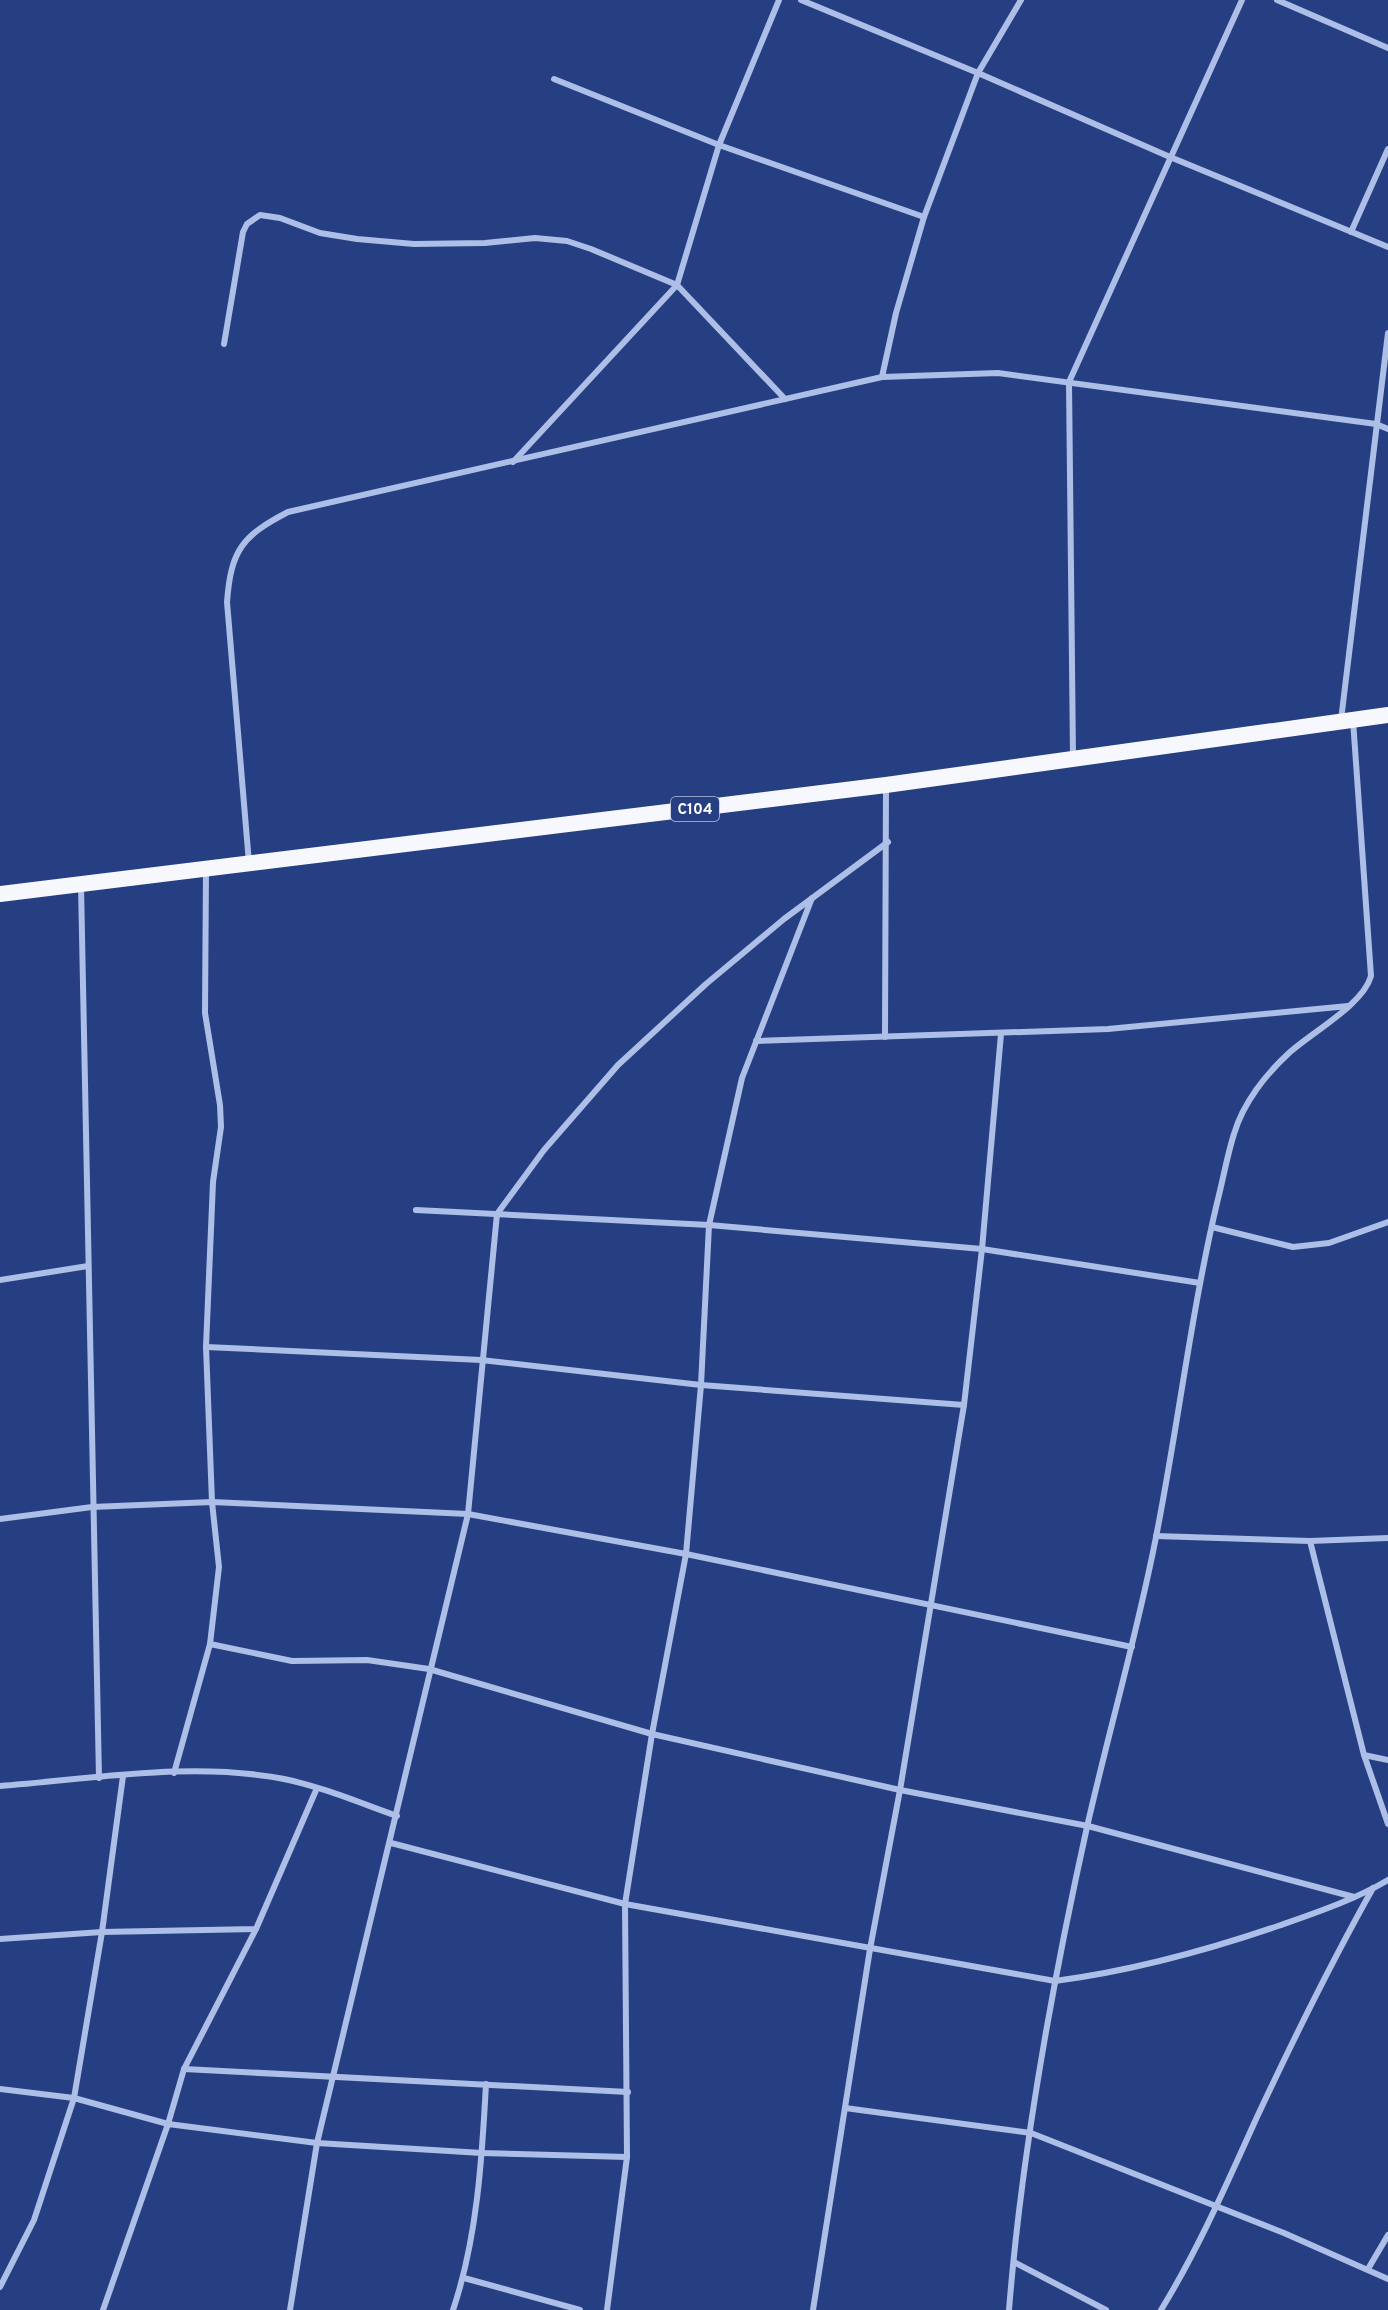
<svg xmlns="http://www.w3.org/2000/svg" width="1388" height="2310" font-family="Overpass,sans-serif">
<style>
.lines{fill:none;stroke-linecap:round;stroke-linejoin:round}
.minor{stroke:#adbee7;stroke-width:6}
.trunk{stroke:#f7f8fe;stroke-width:16}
.labels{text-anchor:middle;stroke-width:4.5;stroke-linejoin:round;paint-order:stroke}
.shield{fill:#253f82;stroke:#bec5da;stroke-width:1.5}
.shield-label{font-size:15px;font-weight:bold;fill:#fff}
</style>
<rect width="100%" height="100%" fill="#253f82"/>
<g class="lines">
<!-- minor -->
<g class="minor">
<path d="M 801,0 L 978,73 L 1021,0"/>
<path d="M 1277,0 L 1388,48"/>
<path d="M 554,79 L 719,145 L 924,217"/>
<path d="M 1351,232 L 1388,149"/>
<path d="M 224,344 L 243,232 L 247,224 L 260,215 L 280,218 L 320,233 L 357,239 L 414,244 L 485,243 L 535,238 L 567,241 L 591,249 L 677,285 L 785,399"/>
<path d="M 882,377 L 998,373 L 1376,424 L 1388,429"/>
<path d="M 513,462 L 677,285 L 719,145 L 779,0"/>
<path d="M 1341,720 L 1388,333"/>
<path d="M 1073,757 L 1069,382 L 1242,0"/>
<path d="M 249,863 L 227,602 C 231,550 242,536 288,512 L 882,377 L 896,313 L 924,217 L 978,73 L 1170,157 L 1388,247"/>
<path d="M 81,885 L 99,1778"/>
<path d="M 885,1037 L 886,785"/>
<path d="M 756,1041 L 1108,1029 L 1348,1006"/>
<path d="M 416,1210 L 709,1225 L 982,1249 L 1200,1283"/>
<path d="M 1212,1227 L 1293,1247 L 1329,1243 L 1388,1222"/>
<path d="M 0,1280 L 88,1266"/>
<path d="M 206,1347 L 481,1360 L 701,1385 L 964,1405"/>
<path d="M 0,1519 L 92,1507 L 212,1502 L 468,1514 L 686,1554 L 1132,1647"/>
<path d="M 1156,1536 L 1310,1541 L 1388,1538"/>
<path d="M 1310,1541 L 1364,1755 L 1388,1760"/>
<path d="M 210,1644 L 292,1661 L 367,1660 L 429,1669 L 652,1734 L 900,1790 L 1088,1826 L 1354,1897"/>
<path d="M 1364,1755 L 1388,1824"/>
<path d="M 174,1773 L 210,1644 L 219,1567 L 212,1502 L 206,1347 L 213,1182 L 221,1127 L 220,1105 L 205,1013 L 206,869"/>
<path d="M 0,1786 C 93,1779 192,1761 284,1779 C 323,1787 360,1803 397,1816"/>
<path d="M 391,1843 L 625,1904 L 1055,1981 C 1132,1971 1205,1951 1278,1926 C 1315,1913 1354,1900 1388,1880"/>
<path d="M 0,1939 L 102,1932 L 256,1929 L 317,1788"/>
<path d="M 184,2069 L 628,2092"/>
<path d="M 0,2089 L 74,2098 L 168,2124 L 317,2143 L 482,2153 L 627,2157"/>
<path d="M 845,2108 L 1031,2133 L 1284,2233 L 1388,2279"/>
<path d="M 1014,2262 L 1106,2310"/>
<path d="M 1368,2269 L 1388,2235"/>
<path d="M 464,2278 L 580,2310"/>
<path d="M 0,2287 L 34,2220 L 74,2098 L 102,1932 L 123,1776"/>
<path d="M 103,2310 L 168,2124 L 184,2069 L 256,1929"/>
<path d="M 290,2310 L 317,2143 L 468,1514 L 497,1214 L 544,1150 L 618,1065 L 706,984 L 784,919 L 888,842"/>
<path d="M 453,2310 C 477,2239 482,2159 486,2084"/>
<path d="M 607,2310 L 627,2157 L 625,1904 L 652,1734 L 686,1554 L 701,1385 L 709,1225 L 742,1078 L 812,898"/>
<path d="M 813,2310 L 870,1949 L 900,1790 L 964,1405 L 982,1249 L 1001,1034"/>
<path d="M 1009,2310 C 1022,2148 1052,1985 1087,1827 C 1109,1730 1137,1635 1156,1537 C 1178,1426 1191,1313 1217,1203 C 1223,1180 1227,1156 1234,1134 C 1243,1103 1266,1074 1289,1053 C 1312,1032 1363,1005 1371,976 L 1353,720"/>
<path d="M 1161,2310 C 1199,2248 1227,2183 1257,2117 C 1293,2040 1331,1963 1373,1888"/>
</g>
<!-- trunk -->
<path class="trunk" d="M 0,894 L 886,785 L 1388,715"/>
</g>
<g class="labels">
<!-- shield labels -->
<rect class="shield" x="671" y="797" width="48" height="24" rx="4.5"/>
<g class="shield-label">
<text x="695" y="814">C104</text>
</g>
</g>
</svg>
